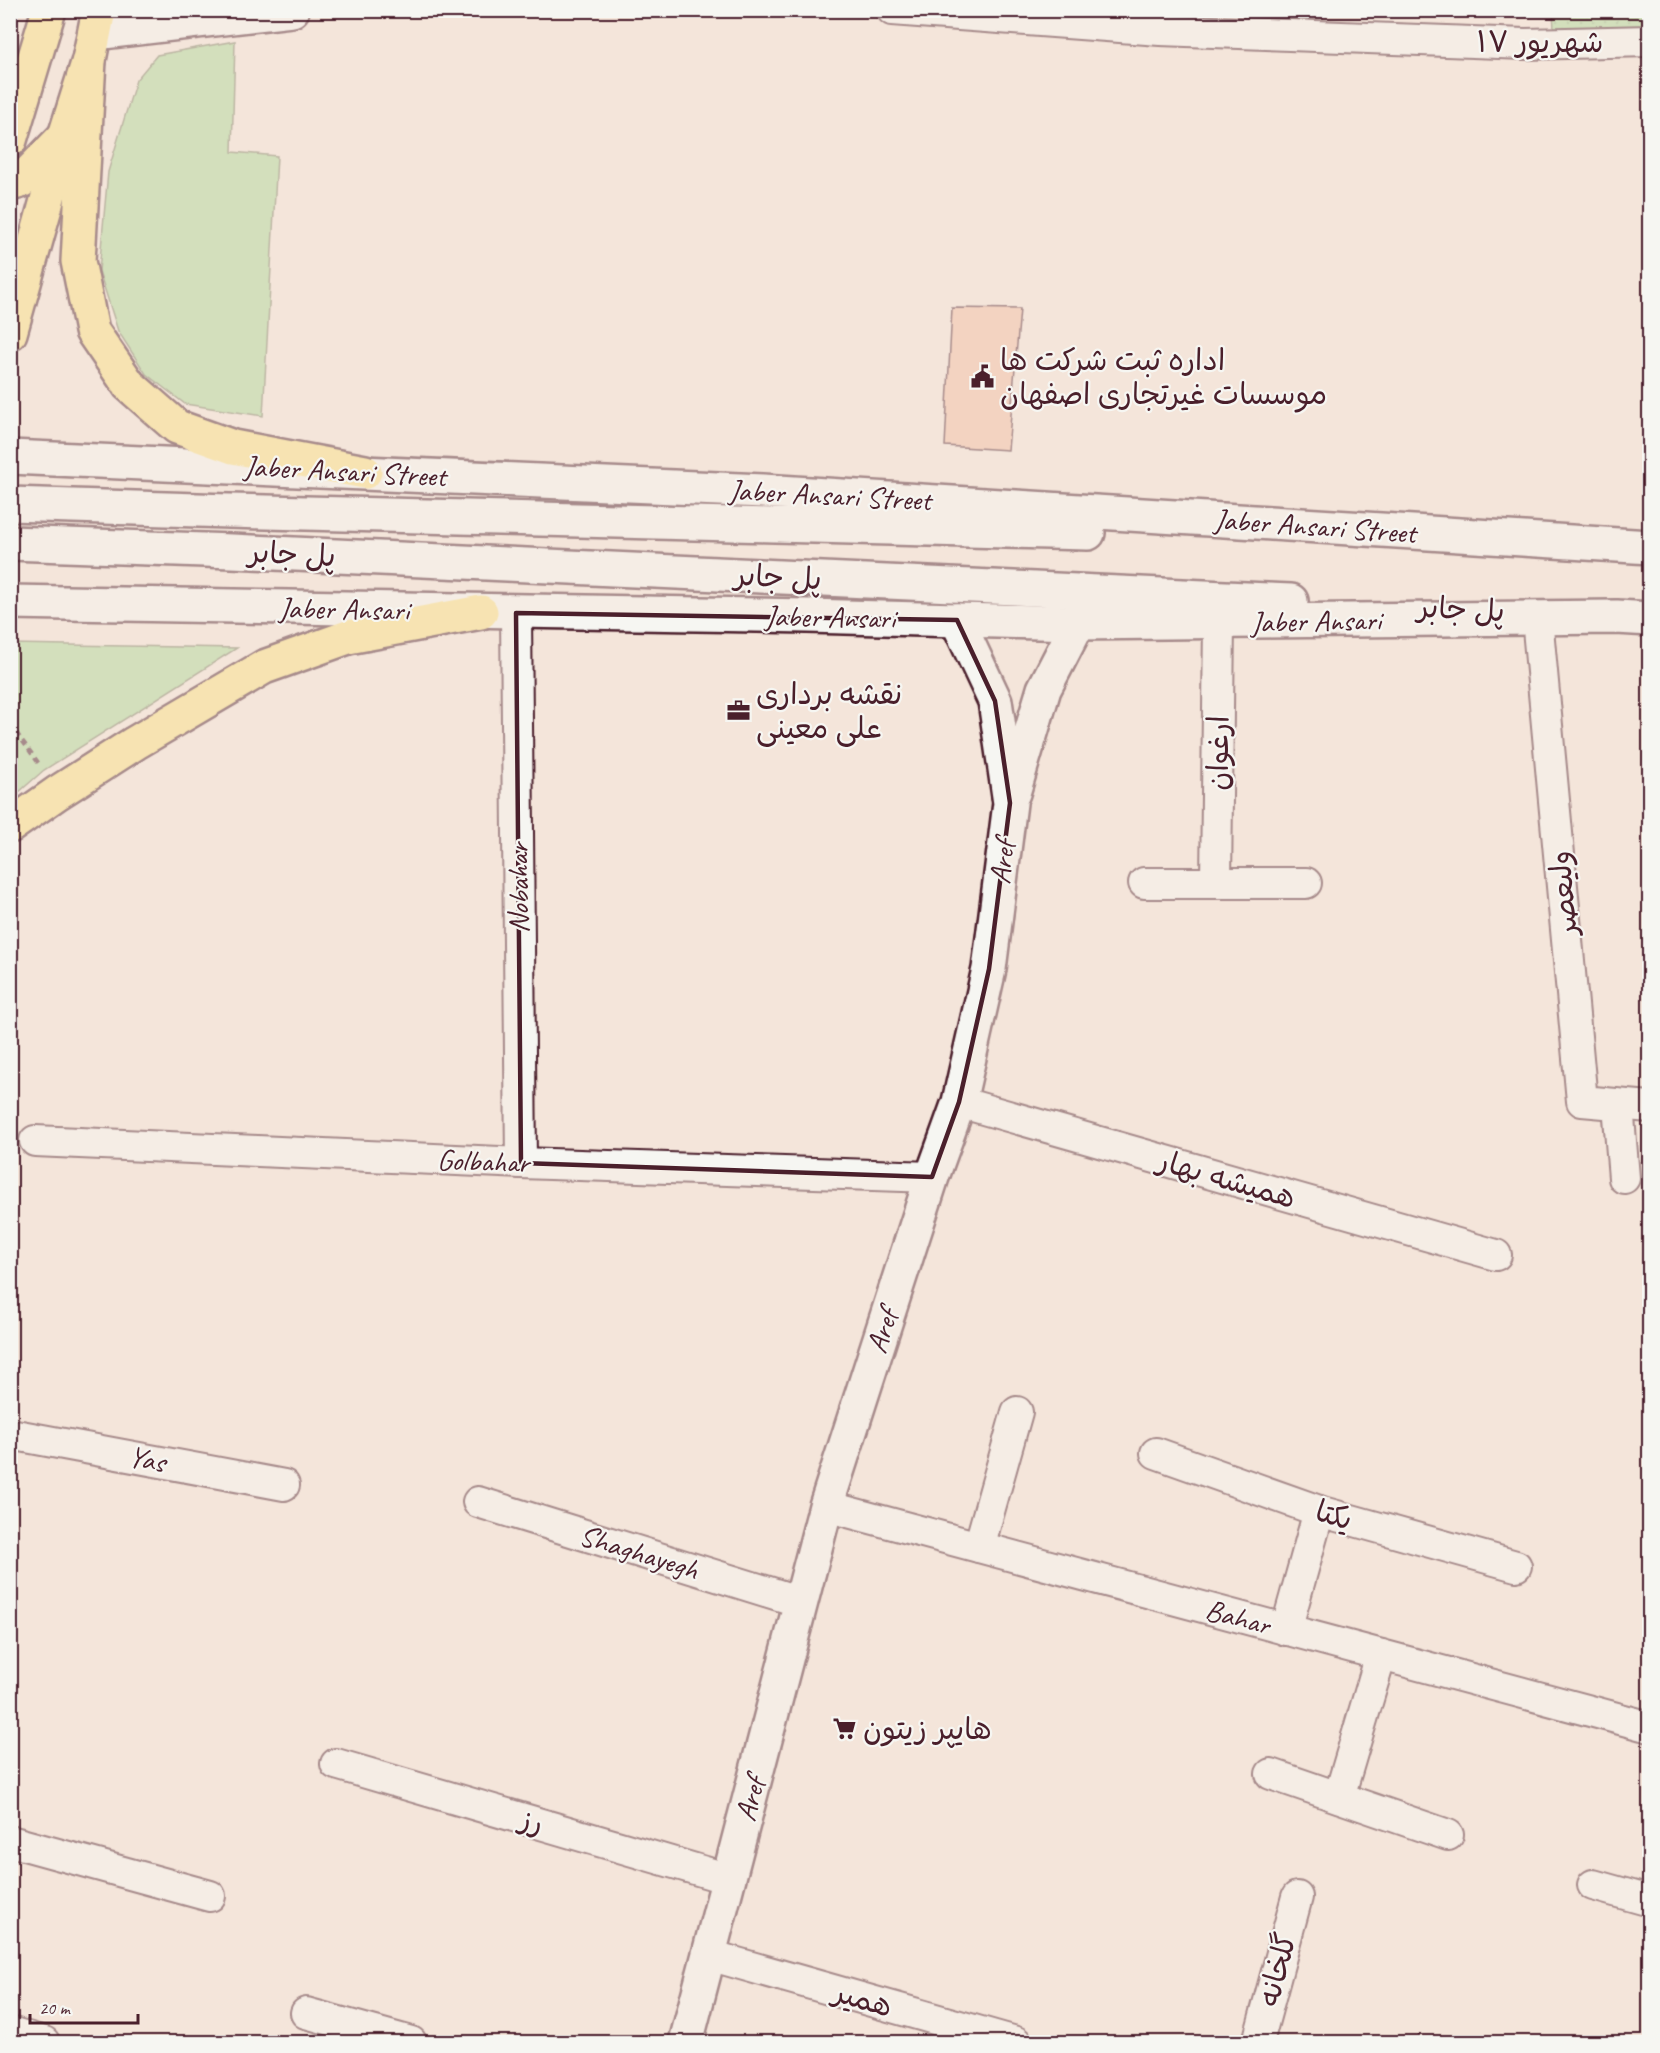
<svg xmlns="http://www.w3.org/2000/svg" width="1660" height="2053" font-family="Caveat,'Playpen Sans Arabic',sans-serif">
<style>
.green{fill:#aad897;stroke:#7a7c61;stroke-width:1.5}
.park{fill:url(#park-dots);stroke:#7a7c61;stroke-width:1.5}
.building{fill:#f1bda3;stroke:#4a1f2b;stroke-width:1.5}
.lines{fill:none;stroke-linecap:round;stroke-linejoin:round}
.minor-casing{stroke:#4a1f2b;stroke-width:34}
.tertiary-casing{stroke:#4a1f2b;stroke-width:38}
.secondary-casing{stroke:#4a1f2b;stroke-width:38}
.primary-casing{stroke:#4a1f2b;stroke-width:38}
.path{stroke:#4a1f2b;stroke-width:4;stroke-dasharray:6 4.5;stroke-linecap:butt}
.minor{stroke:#f6f6f2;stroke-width:30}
.tertiary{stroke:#f6f6f2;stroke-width:33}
.secondary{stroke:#f6f6f2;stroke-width:33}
.primary{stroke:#fae180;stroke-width:33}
.marked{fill:none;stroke:#4a1f2b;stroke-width:4.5;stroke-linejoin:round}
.labels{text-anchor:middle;stroke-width:4.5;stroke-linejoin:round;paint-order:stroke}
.street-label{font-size:30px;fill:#4a1f2b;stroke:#f6f6f2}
.poi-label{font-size:30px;fill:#4a1f2b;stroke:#f6f6f2;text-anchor:start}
</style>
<defs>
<pattern id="park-dots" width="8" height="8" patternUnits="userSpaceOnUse" patternTransform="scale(1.5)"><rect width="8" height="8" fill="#aad897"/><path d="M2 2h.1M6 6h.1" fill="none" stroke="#94b982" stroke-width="1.8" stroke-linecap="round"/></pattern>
</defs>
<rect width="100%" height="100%" fill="#f4e5da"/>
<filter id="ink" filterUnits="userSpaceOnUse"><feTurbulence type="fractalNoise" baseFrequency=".0167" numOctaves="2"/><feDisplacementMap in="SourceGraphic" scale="12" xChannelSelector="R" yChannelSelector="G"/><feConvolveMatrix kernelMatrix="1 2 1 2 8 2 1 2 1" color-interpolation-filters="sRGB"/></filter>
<g filter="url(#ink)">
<!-- green -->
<g class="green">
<path d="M 235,41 L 232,152 L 277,156 L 263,416 L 185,404 L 146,374 L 118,331 L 99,271 L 108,172 L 136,80 L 157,55 Z"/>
<path d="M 11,644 L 237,648 L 44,770 L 11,799 Z"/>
</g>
<!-- park -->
<path class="park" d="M 1553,11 L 1649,11 L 1649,28 L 1554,29 Z"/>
<!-- building -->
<path class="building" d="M 952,308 L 1020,309 L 1008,450 L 945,446 Z"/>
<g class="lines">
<defs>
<g id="minor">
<path d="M 892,10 L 1160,30 L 1525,44 L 1650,41"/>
<path d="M 516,613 L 521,1163"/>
<path d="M 1537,618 L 1582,1101 L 1650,1107"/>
<path d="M 1144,883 L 1306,883"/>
<path d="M 1216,883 L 1219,623"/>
<path d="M 959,1102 L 1496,1255"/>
<path d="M 1618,1105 L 1624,1178"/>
<path d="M 35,1141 L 521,1163 L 932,1177"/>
<path d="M 10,1434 L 284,1485"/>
<path d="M 1156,1453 L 1319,1511 L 1516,1566"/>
<path d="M 478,1502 L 801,1602"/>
<path d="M 826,1506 L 1650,1727"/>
<path d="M 979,1547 L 1017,1412"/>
<path d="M 1286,1630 L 1319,1511"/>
<path d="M 336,1764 L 729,1879"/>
<path d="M 1271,1774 L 1448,1835"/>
<path d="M 1339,1797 L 1381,1655"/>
<path d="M 10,1841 L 210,1896"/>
<path d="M 1593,1885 L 1650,1901"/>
<path d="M 709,1955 L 1016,2042"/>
<path d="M 306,2013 L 411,2042"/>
<path d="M 10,2032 L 44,2042"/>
<path d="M 1258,2042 L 1297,1897"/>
</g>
<path id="tertiary" d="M 95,33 L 292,10"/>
<g id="secondary">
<path d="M 10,457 L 763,491 L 1650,547"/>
<path d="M 10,504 L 229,511 L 1088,533"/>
<path d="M 10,543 L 232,551 L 1291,601"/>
<path d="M 10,602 L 807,616 L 1078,623 L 1617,617 L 1650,619"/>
<path d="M 1013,793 L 1044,689 L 1078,623"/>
<path d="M 686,2042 L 826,1506 L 932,1177 L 959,1102 L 989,969 L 1010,803 L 995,701 L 957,620"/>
</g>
<g id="primary">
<path d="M 89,60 L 78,261 L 92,331 L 129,385 L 177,427 L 233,447 L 365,472"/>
<path d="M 10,140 L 49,10"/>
<path d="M 10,184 L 21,181 L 62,139"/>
<path d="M 10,333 L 65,136 L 89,60 L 99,10"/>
<path d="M 10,826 L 57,793 L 135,743 L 264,667 L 348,637 L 481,612"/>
</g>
</defs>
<!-- minor casing -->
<use href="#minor" class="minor-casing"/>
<!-- tertiary casing -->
<use href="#tertiary" class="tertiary-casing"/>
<!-- secondary casing -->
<use href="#secondary" class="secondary-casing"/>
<!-- primary casing -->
<use href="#primary" class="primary-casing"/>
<!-- path -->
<path class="path" d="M 10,724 L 40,765"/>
<!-- minor -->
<use href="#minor" class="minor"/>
<!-- tertiary -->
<use href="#tertiary" class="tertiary"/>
<!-- secondary -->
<use href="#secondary" class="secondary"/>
<!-- primary -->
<use href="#primary" class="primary"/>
</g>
</g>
<!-- marked area -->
<path d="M0 0H1660V2053H0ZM 516,613 L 957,620 L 995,701 L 1010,803 L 989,969 L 959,1102 L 932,1177 L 521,1163 Z" fill="#f4e5da" fill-opacity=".55" fill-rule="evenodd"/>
<path class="marked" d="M 516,613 L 957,620 L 995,701 L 1010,803 L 989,969 L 959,1102 L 932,1177 L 521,1163 Z"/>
<!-- icons -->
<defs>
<symbol id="civic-bare" viewBox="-9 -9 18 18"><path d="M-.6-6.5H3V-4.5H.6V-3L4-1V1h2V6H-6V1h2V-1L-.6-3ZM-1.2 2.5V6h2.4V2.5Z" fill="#4a1f2b" stroke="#f6f6f2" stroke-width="2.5" paint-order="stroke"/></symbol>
<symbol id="office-bare" viewBox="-9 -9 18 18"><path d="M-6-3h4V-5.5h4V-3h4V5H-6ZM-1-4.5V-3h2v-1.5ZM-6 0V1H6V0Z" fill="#4a1f2b" stroke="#f6f6f2" stroke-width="2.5" paint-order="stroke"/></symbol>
<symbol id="supermarket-bare" viewBox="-9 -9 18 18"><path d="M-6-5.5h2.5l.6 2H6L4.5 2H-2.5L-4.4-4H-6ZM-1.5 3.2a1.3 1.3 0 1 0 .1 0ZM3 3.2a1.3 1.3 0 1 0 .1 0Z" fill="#4a1f2b" stroke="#f6f6f2" stroke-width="2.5" paint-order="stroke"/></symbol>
</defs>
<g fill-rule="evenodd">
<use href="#civic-bare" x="966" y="360" width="33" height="33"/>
<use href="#office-bare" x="722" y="694" width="33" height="33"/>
<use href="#supermarket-bare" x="828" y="1712" width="33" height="33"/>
</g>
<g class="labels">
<!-- street labels -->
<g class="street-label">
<text x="1540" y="52">۱۷ شهریور</text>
<text transform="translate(345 471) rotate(3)" y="10">Jaber Ansari Street</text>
<text transform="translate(830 495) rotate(3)" y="10">Jaber Ansari Street</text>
<text transform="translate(1315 526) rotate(4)" y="10">Jaber Ansari Street</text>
<text transform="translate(292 554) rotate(3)" y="10">پل جابر</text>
<text transform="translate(778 577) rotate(3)" y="10">پل جابر</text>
<text transform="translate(344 609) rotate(1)" y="10">Jaber Ansari</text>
<text transform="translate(1461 609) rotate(3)" y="10">پل جابر</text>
<text transform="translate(830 617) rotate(1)" y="10">Jaber Ansari</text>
<text transform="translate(1316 621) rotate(-1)" y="10">Jaber Ansari</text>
<text transform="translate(1218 753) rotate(-89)" y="10">ارغوان</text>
<text transform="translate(1002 862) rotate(-83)" y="10">Aref</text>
<text transform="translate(518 888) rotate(-90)" y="10">Nobahar</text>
<text transform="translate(1563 893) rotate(-95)" y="10">ولیعصر</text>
<text transform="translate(483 1161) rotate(2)" y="10">Golbahar</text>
<text transform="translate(1227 1179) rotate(16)" y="10">همیشه بهار</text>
<text transform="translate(882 1331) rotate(-72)" y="10">Aref</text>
<text transform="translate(147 1459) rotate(11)" y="10">Yas</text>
<text transform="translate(1334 1515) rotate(17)" y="10">یکتا</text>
<text transform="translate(639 1552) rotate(17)" y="10">Shaghayegh</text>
<text transform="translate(1238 1617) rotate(15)" y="10">Bahar</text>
<text transform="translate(750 1799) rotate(-75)" y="10">Aref</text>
<text transform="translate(532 1821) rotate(16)" y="10">رز</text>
<text transform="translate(1277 1970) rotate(-75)" y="10">گلخانه</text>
<text transform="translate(863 1999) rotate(16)" y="10">همیر</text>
</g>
<!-- poi labels -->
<g class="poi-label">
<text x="1000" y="370">اداره ثبت شرکت ها<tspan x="1000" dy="34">موسسات غیرتجاری اصفهان</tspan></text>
<text x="756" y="704">نقشه برداری<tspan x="756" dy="34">علی معینی</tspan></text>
<text x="863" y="1739">هایپر زیتون</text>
</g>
</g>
<!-- margin -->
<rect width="1660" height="2053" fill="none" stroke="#f6f6f2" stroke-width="36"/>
<rect x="18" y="18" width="1624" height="2017" fill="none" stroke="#4a1f2b" stroke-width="2" filter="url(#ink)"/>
<!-- scale -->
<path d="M30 2014v9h108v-9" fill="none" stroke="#4a1f2b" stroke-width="3"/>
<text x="39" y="2014" font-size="18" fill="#4a1f2b" stroke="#f6f6f2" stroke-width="4.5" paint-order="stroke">20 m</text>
</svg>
